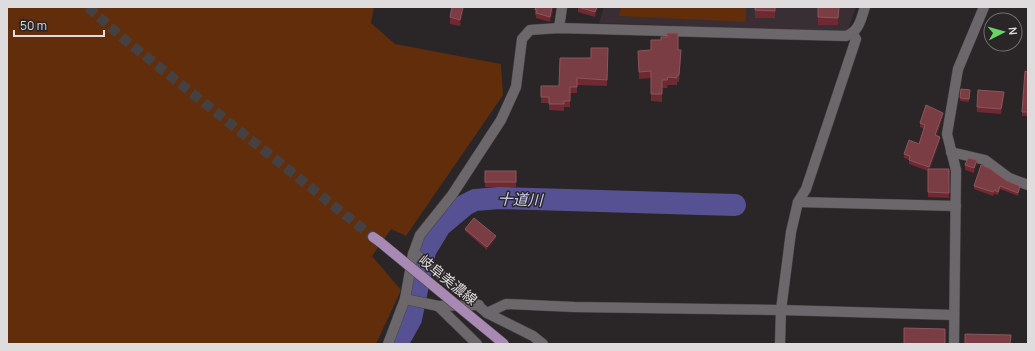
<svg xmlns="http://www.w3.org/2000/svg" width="1035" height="351" font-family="Manrope,'Noto Sans JP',sans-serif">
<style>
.built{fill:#382e33}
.green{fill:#612d0a}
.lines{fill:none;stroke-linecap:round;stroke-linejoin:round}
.river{stroke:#565193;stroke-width:22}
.major-tunnel{stroke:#454143;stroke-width:10;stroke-dasharray:10 5;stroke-linecap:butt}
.minor-casing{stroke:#484446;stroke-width:11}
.major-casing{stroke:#484446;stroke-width:11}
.minor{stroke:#6c676a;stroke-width:10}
.major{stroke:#a889b3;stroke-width:10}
.major-bridge-casing{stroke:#484446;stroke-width:11;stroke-linecap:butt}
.major-bridge{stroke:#a889b3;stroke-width:10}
.wall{fill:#6e2931}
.shaded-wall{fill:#4e2026}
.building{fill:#7b3d44;stroke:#8a565c}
.labels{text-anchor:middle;stroke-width:3;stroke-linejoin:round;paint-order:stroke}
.street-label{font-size:14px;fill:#dfdcde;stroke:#2a2628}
.water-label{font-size:15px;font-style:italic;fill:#cdcef5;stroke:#2a2628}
</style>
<rect width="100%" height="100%" fill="#2a2628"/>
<!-- built -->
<path class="built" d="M 604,7 L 856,7 L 847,32 L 599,23 Z"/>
<!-- green -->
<g class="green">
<path d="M 7,7 L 374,7 L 371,23 L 395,44 L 501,64 L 503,95 L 406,236 L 391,229 L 372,256 L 401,290 L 376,344 L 7,344 Z"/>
<path d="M 621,7 L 746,7 L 746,22 L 619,16 Z"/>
</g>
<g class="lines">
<!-- river -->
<path class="river" d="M 397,344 L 411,319 L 425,251 L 440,226 L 465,205 L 475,200 L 499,198 L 735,205"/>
<!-- major-tunnel -->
<path class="major-tunnel" d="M 88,7 L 124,39 L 373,237"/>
<defs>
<g id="minor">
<path d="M 559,28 L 562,7"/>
<path d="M 951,152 L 985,160 L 1009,178 L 1028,185"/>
<path d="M 798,202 L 956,206"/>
<path d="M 413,254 L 418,256 L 487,313 L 533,336 L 543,344"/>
<path d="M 405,299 L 438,306 L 479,305"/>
<path d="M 438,306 L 477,344"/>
<path d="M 487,313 L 506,304 L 574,307 L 781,310 L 954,315"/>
<path d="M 388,344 L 405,299 L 413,254 L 420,235 L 452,195 L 501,120 L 516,87 L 522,39 L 530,30 L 559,28 L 846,36 C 859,32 861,19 865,7"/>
<path d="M 780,344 L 781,310 L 791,232 L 798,202 L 806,189 L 856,39 L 853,34"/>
<path d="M 954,344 L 956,170 L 947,134 L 958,69 L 984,7"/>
</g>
<path id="major" d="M 373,237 L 380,242"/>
</defs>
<!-- minor casing -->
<use href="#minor" class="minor-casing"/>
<!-- major casing -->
<use href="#major" class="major-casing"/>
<!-- minor -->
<use href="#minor" class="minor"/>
<!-- major -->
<use href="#major" class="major"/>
<defs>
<path id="major-bridge" d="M 380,242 L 504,344"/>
</defs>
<!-- major-bridge casing -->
<use href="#major-bridge" class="major-bridge-casing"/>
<!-- major-bridge -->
<use href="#major-bridge" class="major-bridge"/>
</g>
<!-- wall -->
<g class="wall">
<path d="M 464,7 L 460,26 L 450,24 L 450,17 Z"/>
<path d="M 554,7 L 550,22 L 536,18 L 536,15 L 535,15 L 535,10 Z"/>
<path d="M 578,7 L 598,7 L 595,17 L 578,12 Z"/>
<rect x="755" y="7" width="20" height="11"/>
<path d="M 818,7 L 839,7 L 838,25 L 818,25 Z"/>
<path d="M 608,48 L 607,86 L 577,85 L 577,93 L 570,93 L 570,107 L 564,107 L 564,111 L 549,110 L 549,103 L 541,103 L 541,86 L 559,86 L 591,58 Z"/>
<path d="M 651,50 L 678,50 L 681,57 L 679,82 L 677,82 L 677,85 L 668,85 L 667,88 L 662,88 L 662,102 L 651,101 L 651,78 L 639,79 L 638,51 Z"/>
<path d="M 1028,72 L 1028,116 L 1022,116 L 1022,112 Z"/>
<path d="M 961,89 L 970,90 L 969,102 L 960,101 Z"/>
<path d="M 1004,97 L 1001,114 L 977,112 L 977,107 Z"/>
<path d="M 943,116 L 937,135 L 940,141 L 930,169 L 949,169 L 949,198 L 928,197 L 928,171 L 909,164 L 909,160 L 904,158 L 904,154 L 919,144 L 924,129 L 920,127 L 920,123 Z"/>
<path d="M 965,165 L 977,165 L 974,173 L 965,170 Z"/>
<rect x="485" y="171" width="31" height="16"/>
<path d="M 1007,181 L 1020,189 L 1018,196 L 1000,189 L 998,195 L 994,194 L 993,196 L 974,189 L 974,186 Z"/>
<path d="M 465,229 L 496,238 L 487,250 L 465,231 Z"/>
</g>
<!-- shaded-wall -->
<g class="shaded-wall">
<path d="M 463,7 L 464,7 L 460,26 L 460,20 Z"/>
<path d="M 552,7 L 554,7 L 550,22 L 550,17 Z"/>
<path d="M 597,7 L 598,7 L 595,17 L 595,12 Z"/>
<path d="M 681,50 L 681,57 L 679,82 L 679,75 Z"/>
<path d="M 1004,92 L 1004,97 L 1001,114 L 1001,109 Z"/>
<path d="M 943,113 L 943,116 L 935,139 L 935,135 Z"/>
<path d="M 940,137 L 940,141 L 929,171 L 929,167 Z"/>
<path d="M 977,160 L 977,165 L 974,173 L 974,168 Z"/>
<path d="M 1020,186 L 1020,189 L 1018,196 L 1018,193 Z"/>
<path d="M 496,236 L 496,238 L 487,250 L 487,247 Z"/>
</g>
<!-- building -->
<g class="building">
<path d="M 452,7 L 463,7 L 460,20 L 450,17 Z"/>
<path d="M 536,7 L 552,7 L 550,17 L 536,13 L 537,10 L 535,10 Z"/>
<path d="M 578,7 L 597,7 L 595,12 Z"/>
<path d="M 755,7 L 775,7 L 775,11 L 755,10 Z"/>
<path d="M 818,7 L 839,7 L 838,18 L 818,17 Z"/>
<path d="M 667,33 L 678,33 L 678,50 L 681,50 L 679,75 L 677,75 L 677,78 L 668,77 L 667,80 L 662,80 L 662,94 L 651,94 L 651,71 L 639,72 L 638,51 L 651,50 L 651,40 L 661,40 L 661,37 L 667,37 Z"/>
<path d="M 591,48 L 608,48 L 607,80 L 577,78 L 577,87 L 570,87 L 570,101 L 564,101 L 564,104 L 549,104 L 549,97 L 541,97 L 541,86 L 559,86 L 560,58 L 591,58 Z"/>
<path d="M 1025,71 L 1028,72 L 1028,112 L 1022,112 Z"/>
<path d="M 961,89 L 970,90 L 969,99 L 960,98 Z"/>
<path d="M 978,90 L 1004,92 L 1001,109 L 977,107 Z"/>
<path d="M 926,105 L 943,113 L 935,135 L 940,137 L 929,167 L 909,160 L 910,156 L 904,154 L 909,140 L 919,144 L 925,125 L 920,123 Z"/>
<path d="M 968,158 L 977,160 L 974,168 L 965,165 Z"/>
<path d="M 981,165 L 989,168 L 1007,181 L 1020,186 L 1018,193 L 1000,186 L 998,192 L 994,190 L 993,192 L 974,186 Z"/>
<path d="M 928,169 L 949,169 L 949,193 L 928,192 Z"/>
<rect x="485" y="171" width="31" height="11"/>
<path d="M 474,218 L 496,236 L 487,247 L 465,229 Z"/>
<path d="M 904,328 L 945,329 L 945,344 L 904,344 Z"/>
<path d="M 965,334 L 1011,335 L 1010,344 L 965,344 Z"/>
</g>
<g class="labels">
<!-- street labels -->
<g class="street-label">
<text transform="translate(448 280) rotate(39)" y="5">岐阜美濃線</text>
</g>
<!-- water labels -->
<g class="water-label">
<text transform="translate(520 200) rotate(1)" y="5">十道川</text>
</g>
</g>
<!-- border -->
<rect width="1035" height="351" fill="none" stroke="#dfdcde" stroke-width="16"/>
<!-- north arrow -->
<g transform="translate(1003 32) rotate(84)"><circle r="19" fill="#2a2628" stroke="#726f71"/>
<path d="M0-3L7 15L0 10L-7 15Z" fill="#68d465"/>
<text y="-6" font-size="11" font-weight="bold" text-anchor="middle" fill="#dfdcde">N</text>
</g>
<!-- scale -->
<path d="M14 30v6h90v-6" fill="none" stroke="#dfdcde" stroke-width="2"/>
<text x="20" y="30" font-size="12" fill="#dfdcde" stroke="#2a2628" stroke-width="3" paint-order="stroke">50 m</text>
</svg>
